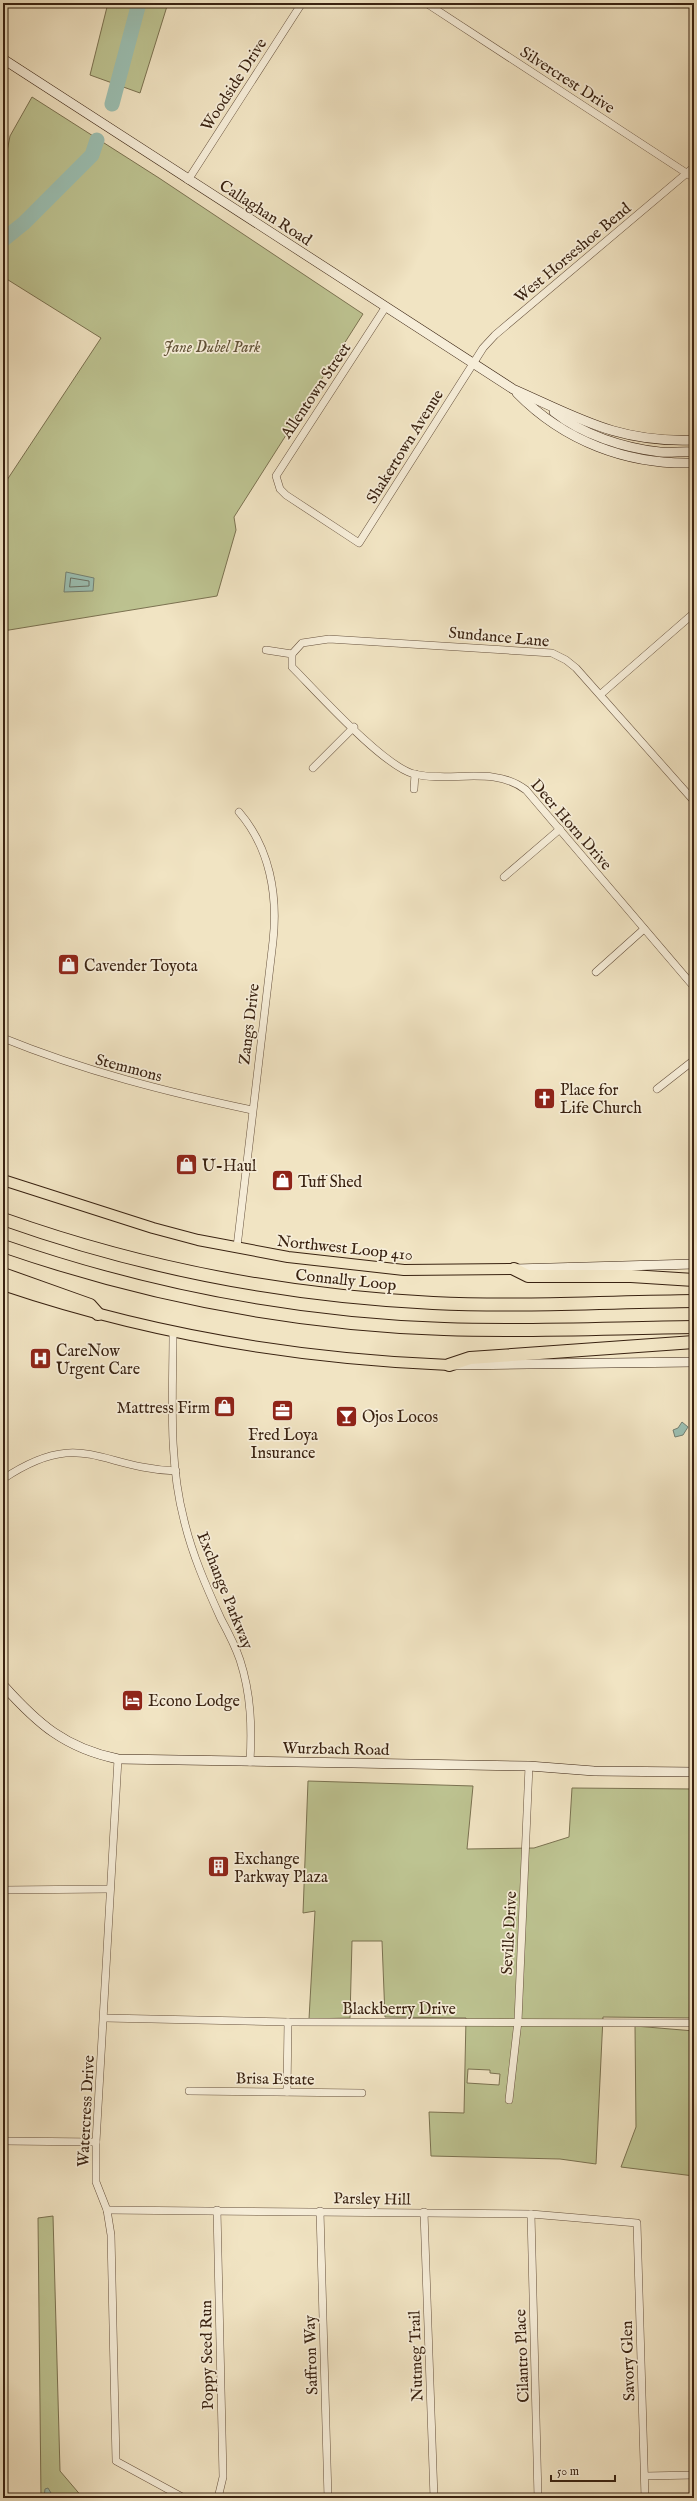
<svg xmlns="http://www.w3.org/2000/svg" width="697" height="2501" font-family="'IM FELL English',serif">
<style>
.green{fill:#bdc391;stroke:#7b7251;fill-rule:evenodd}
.water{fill:#9bbfb2;stroke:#748072}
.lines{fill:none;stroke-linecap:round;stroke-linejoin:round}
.shore{stroke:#6a7062;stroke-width:1}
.river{stroke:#9bbfb2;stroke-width:15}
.minor-casing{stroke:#67523e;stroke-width:8}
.secondary-casing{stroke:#392211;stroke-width:10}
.primary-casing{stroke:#392211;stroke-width:12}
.motorway-casing{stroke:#392211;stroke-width:14}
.minor{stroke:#f6edd8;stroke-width:7}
.secondary{stroke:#f6edd8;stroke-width:9}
.primary{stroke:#f1e4c3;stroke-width:10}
.motorway{stroke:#f1e4c3;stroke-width:12}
.labels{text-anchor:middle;stroke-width:3.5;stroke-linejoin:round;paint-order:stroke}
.street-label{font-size:16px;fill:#392211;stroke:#f6edd8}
.park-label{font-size:16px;font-style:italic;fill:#615237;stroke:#f6edd8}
.poi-label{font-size:16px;fill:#392211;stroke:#f6edd8;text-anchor:start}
</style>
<rect width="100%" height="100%" fill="#f1e4c3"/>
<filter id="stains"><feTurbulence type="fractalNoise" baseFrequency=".005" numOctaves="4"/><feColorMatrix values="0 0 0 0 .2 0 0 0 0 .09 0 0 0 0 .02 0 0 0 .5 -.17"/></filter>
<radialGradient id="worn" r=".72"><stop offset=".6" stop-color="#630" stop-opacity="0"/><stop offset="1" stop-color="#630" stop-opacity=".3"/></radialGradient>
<!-- green -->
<g class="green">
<path d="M 108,3 L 168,3 L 140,93 L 90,75 Z"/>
<path d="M 32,97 L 159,178 L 363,314 L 234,517 L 236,530 L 217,596 L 3,631 L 3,486 L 101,338 L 5,278 L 3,280 L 3,173 L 10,136 Z"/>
<path d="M 308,1781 L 473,1786 L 467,1849 L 534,1848 L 569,1837 L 572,1788 L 694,1789 L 694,2018 L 603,2017 L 596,2164 L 560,2159 L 431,2156 L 429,2112 L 464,2113 L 466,2018 L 385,2017 L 382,1941 L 352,1941 L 350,2018 L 309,2019 L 315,1911 L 303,1913 ZM 468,2069 L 490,2070 L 490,2073 L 500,2074 L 499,2085 L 467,2083 Z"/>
<path d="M 635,2026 L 694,2031 L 694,2176 L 621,2167 L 636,2127 Z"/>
<path d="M 53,2216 L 60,2471 L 83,2498 L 41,2498 L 38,2218 Z"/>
</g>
<!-- water -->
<g class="water">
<path d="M 66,572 L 94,578 L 93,591 L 64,592 Z"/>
<path d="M 682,1422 L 688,1427 L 683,1435 L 675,1437 L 673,1430 L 678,1428 Z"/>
<path d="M 48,2488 L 54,2498 L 44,2498 L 45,2489 Z"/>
</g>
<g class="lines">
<!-- shore -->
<path class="shore" d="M 71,578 L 89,581 L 89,586 L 70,587 Z"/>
<!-- river -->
<g class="river">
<path d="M 112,104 L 139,3"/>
<path d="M 3,240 L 24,223 L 92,155 L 97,140"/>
</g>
<defs>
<g id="minor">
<path d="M 426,3 L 694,178"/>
<path d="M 188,180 L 302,3"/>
<path d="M 385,308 L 276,476 L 280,489 L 286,495 L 359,543 L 483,348 L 495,335 L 694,167"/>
<path d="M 266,650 L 292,654"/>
<path d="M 601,694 L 694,613"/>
<path d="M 313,768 L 354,727"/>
<path d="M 414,789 L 415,774"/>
<path d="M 694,801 L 576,668 L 566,660 L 552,653 L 329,639 L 302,643 L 292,654 L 292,667 C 317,692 383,766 414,774 C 450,783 494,765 526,790 L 694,987"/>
<path d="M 504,877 L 560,829"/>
<path d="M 596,972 L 644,929"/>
<path d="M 3,1038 C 84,1071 167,1092 252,1110"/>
<path d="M 657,1089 L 694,1060"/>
<path d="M 237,1247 L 273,941 C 278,895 270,848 239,812"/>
<path d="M 173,1333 C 173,1394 168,1459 184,1520 C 192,1554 206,1586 221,1619 C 228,1632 235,1645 240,1660 C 251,1694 252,1727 250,1762"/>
<path d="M 3,1479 C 81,1427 99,1468 176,1471"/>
<path d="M 118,1759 L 96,2142 L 96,2182 L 107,2210 L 111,2235 L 116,2461 L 184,2498"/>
<path d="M 3,1890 L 110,1889"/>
<path d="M 105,2018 L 288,2022 L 694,2023"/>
<path d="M 189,2091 L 362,2093"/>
<path d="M 287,2092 L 288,2022"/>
<path d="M 509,2100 L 518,2021 L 529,1766"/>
<path d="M 3,2141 L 96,2142"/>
<path d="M 107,2210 L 531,2214 L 637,2223 L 645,2498"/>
<path d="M 217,2210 L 223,2477 L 218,2498"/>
<path d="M 320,2211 L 328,2498"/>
<path d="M 424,2212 L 434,2498"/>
<path d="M 531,2214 L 538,2498"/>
<path d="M 645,2476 L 694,2475"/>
</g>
<g id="secondary">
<path d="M 3,59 L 513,389 C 579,418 618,443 694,440"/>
<path d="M 517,393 C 564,441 627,465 694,463"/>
<path d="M 554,412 C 583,435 624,448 660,452 C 671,453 683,451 694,452"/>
<path d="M 515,1269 L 694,1264"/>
<path d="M 455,1365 L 694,1362"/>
<path d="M 3,1685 C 38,1724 65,1748 118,1759 L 529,1766 L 594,1771 L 694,1772"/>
</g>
<g id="primary">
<path d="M 3,1180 L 153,1228 L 198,1240 L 288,1257 L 404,1270 L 514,1269"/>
<path d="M 3,1285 C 148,1334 296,1359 449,1365"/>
</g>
<g id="motorway">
<path d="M 3,1219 C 141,1268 287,1296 433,1303 C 520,1307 607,1302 694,1301"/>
<path d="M 3,1246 C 145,1295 294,1324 444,1329 C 527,1332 611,1328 694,1327"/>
<path d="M 514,1269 L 528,1276 L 631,1276 L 694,1280"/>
<path d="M 3,1274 L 90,1305 L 98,1314"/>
<path d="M 449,1365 L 470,1358 L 694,1342"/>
</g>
</defs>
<!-- minor casing -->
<use href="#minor" class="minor-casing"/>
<!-- secondary casing -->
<use href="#secondary" class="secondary-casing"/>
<!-- primary casing -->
<use href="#primary" class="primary-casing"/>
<!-- motorway casing -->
<use href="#motorway" class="motorway-casing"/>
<!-- minor -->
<use href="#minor" class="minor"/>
<!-- secondary -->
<use href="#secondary" class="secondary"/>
<!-- primary -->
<use href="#primary" class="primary"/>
<!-- motorway -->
<use href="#motorway" class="motorway"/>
</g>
<!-- icons -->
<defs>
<symbol id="shop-square" viewBox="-11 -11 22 22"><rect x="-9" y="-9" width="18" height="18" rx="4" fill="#8f2418" stroke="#f6edd8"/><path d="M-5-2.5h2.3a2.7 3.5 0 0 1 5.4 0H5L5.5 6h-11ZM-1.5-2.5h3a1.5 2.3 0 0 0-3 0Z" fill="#fff"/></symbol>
<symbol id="church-square" viewBox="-11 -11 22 22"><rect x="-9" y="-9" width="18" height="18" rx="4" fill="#8f2418" stroke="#f6edd8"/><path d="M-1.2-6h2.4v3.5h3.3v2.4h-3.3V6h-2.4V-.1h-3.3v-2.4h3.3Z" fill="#fff"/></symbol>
<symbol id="hospital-square" viewBox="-11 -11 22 22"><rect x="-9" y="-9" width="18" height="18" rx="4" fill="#8f2418" stroke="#f6edd8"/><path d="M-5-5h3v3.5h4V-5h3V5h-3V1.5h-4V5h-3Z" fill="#fff"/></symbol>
<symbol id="office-square" viewBox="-11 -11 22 22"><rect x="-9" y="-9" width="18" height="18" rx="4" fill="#8f2418" stroke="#f6edd8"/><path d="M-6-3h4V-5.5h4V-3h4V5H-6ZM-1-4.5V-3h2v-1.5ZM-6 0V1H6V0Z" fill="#fff"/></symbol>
<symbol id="bar-square" viewBox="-11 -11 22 22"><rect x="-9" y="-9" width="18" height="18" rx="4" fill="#8f2418" stroke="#f6edd8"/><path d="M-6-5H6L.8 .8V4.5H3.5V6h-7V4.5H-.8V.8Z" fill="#fff"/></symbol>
<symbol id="hotel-square" viewBox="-11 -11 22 22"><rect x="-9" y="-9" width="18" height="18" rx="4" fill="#8f2418" stroke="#f6edd8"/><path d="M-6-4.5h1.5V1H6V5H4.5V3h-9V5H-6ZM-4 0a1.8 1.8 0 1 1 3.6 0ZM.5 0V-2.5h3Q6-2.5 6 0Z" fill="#fff"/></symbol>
<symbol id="building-square" viewBox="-11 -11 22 22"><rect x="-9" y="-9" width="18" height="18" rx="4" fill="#8f2418" stroke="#f6edd8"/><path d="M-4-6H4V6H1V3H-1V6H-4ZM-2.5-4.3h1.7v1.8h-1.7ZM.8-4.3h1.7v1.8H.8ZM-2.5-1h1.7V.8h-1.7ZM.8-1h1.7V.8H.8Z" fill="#fff"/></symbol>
</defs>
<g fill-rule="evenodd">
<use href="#shop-square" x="56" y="952" width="25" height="25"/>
<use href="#church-square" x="532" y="1086" width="25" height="25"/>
<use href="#shop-square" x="174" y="1152" width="25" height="25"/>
<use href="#shop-square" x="270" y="1168" width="25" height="25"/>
<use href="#hospital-square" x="28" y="1346" width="25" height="25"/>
<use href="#shop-square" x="212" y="1394" width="25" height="25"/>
<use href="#office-square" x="270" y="1398" width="25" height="25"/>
<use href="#bar-square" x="334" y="1404" width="25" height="25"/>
<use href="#hotel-square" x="120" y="1688" width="25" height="25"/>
<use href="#building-square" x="206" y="1854" width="25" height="25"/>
</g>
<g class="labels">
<!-- street labels -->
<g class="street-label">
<text transform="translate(568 79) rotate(33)" y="6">Silvercrest Drive</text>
<text transform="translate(233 84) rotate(-57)" y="6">Woodside Drive</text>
<text transform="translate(266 212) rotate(33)" y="6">Callaghan Road</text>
<text transform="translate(572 252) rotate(-40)" y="6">West Horseshoe Bend</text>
<text transform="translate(315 390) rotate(-56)" y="6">Allentown Street</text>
<text transform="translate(404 446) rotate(-58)" y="6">Shakertown Avenue</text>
<text transform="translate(499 636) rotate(5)" y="6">Sundance Lane</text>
<text transform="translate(572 824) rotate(49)" y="6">Deer Horn Drive</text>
<text transform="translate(248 1024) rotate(-83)" y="6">Zangs Drive</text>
<text transform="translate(129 1067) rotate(15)" y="6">Stemmons</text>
<text transform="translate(345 1247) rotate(6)" y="6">Northwest Loop 410</text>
<text transform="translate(346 1279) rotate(6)" y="6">Connally Loop</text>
<text transform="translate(226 1590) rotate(68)" y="6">Exchange Parkway</text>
<text transform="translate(336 1748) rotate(1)" y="6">Wurzbach Road</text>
<text transform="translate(508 1933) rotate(-87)" y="6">Seville Drive</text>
<text x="399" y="2014">Blackberry Drive</text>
<text transform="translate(275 2078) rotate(1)" y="6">Brisa Estate</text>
<text transform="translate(85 2111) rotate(-87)" y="6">Watercress Drive</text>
<text transform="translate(372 2198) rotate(1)" y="6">Parsley Hill</text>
<text transform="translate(206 2355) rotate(-91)" y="6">Poppy Seed Run</text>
<text transform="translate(310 2355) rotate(-92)" y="6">Saffron Way</text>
<text transform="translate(415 2356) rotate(-92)" y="6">Nutmeg Trail</text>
<text transform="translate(521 2356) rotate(-92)" y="6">Cilantro Place</text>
<text transform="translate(627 2361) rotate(-92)" y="6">Savory Glen</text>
</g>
<!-- park labels -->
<g class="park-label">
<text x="212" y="352">Jane Dubel Park</text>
</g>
<!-- poi labels -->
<g class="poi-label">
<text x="84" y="971">Cavender Toyota</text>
<text x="560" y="1095">Place for<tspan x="560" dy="18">Life Church</tspan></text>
<text x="202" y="1171">U-Haul</text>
<text x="298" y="1187">Tuff Shed</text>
<text x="56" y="1356">CareNow<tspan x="56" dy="18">Urgent Care</tspan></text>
<text x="210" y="1413" text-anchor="end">Mattress Firm</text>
<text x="362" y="1422">Ojos Locos</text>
<text x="283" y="1440" text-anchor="middle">Fred Loya<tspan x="283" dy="18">Insurance</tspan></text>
<text x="148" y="1706">Econo Lodge</text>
<text x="234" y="1864">Exchange<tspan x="234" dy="18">Parkway Plaza</tspan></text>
</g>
</g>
<!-- margin -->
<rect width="697" height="2501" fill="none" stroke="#f1e4c3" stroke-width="16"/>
<rect x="4" y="4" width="689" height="2493" fill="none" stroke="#392211" stroke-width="2"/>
<rect x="8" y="8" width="681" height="2485" fill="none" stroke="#392211"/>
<!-- scale -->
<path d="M551 2475v6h64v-6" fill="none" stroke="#392211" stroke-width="2"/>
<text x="557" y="2475" font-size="12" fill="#392211" stroke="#f6edd8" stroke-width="3" paint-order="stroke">50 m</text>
<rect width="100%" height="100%" filter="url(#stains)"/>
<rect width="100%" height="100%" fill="url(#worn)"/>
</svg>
